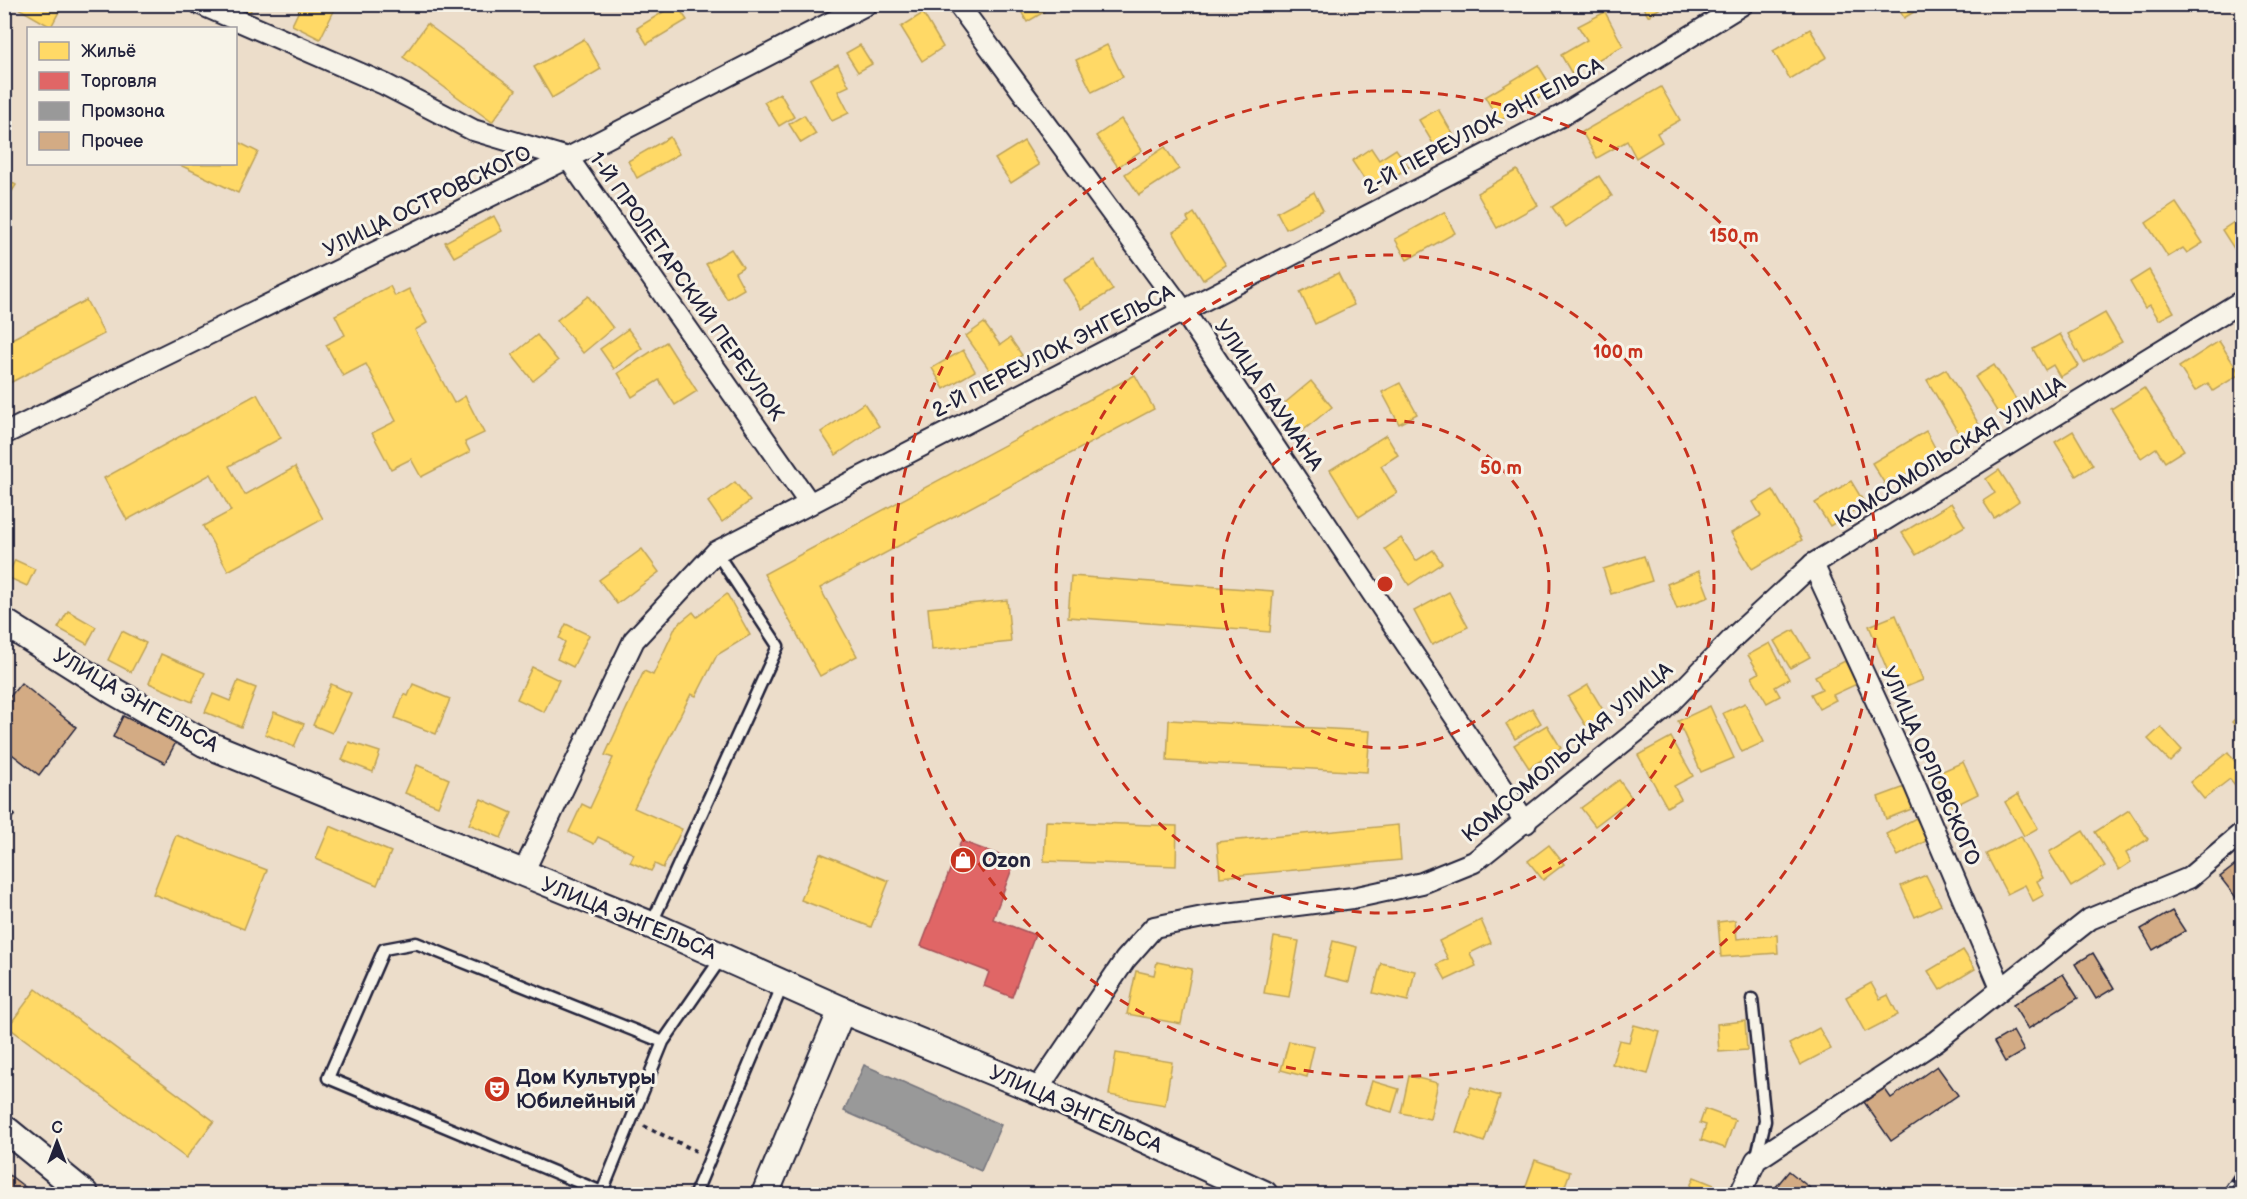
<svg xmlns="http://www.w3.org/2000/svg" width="2247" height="1199" font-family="'Balsamiq Sans',sans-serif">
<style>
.homes{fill:#ffd966;stroke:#bda259;stroke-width:1.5}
.shops{fill:#e06666;stroke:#a75259;stroke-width:1.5}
.industry{fill:#999;stroke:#75757d;stroke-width:1.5}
.building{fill:#d3ab84;stroke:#22223b;stroke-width:1.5}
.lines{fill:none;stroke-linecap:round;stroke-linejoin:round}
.service-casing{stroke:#22223b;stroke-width:15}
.minor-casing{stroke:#22223b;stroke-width:24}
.tertiary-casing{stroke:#22223b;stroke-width:30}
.path{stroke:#22223b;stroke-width:4;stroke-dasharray:4.5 4.5;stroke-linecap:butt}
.service{stroke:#f7f3e8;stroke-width:10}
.minor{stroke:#f7f3e8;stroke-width:20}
.tertiary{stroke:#f7f3e8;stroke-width:26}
.rail-casing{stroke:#22223b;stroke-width:7}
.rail{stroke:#f7f3e8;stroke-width:4.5;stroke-dasharray:14;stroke-linecap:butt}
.ring{fill:none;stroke:#c8321e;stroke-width:3;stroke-dasharray:10 8}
.labels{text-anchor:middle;stroke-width:6;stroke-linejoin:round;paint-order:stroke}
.street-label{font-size:21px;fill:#22223b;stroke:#f7f3e8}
.poi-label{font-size:21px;font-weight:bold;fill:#22223b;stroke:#f7f3e8;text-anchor:start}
.centre{fill:#c8321e;stroke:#f7f3e8;stroke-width:3}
.ring-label{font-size:18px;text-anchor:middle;font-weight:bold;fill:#c8321e;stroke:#f7f3e8;stroke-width:6;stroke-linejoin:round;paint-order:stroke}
</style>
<rect width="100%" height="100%" fill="#ecddca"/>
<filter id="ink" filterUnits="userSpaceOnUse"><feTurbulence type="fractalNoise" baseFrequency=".0167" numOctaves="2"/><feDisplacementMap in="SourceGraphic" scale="12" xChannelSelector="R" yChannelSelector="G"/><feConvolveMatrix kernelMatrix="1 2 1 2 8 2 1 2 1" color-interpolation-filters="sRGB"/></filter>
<g filter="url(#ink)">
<!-- homes -->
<g class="homes">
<path d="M 11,4 L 63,4 L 51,27 Z"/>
<path d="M 227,4 L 254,4 L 248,16 Z"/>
<path d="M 302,4 L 337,5 L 320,39 L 292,25 Z"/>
<path d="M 676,4 L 687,20 L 647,44 L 637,28 Z"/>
<path d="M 1017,4 L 1040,4 L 1044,12 L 1027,22 Z"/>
<path d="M 1641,4 L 1667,4 L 1648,16 Z"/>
<path d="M 1896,4 L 1922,4 L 1924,6 L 1904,18 Z"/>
<path d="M 1605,12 L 1623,46 L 1572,74 L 1561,55 L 1587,40 L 1578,26 Z"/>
<path d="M 923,13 L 943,47 L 922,61 L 901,27 Z"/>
<path d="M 427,24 L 516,90 L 492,122 L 403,57 Z"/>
<path d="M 1810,29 L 1827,57 L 1790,79 L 1773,51 Z"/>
<path d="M 584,39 L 601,69 L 552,98 L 534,67 Z"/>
<path d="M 860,45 L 872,64 L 858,72 L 846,53 Z"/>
<path d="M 1107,45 L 1123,77 L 1092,92 L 1076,60 Z"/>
<path d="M 838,64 L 849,86 L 838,91 L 849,113 L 832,121 L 810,79 Z"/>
<path d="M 1538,65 L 1553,89 L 1499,121 L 1485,97 Z"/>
<path d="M 1661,87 L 1680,120 L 1657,133 L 1662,142 L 1636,158 L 1627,141 L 1597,158 L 1582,132 Z"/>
<path d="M 780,93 L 794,117 L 779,126 L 764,102 Z"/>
<path d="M 1438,109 L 1457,141 L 1438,152 L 1419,120 Z"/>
<path d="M 804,115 L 816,134 L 801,143 L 789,124 Z"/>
<path d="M 1121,119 L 1142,150 L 1118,167 L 1096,136 Z"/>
<path d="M 670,137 L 679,154 L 637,178 L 628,161 Z"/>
<path d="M 236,141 L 258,152 L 238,193 L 178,164 L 236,164 Z"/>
<path d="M 1024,141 L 1039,165 L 1011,183 L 995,159 Z"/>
<path d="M 1165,147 L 1179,169 L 1139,195 L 1125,174 Z"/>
<path d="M 1371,148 L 1379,160 L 1396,149 L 1409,167 L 1372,191 L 1352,161 Z"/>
<path d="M 1517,170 L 1538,205 L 1497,228 L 1477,193 Z"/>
<path d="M 1599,176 L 1612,196 L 1566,227 L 1552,207 Z"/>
<path d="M 4,178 L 16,185 L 4,204 Z"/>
<path d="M 1314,192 L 1323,210 L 1286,229 L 1277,212 Z"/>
<path d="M 2176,203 L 2203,243 L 2187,253 L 2183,248 L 2168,257 L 2146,223 Z"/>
<path d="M 1444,212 L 1455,233 L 1407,260 L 1395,239 Z"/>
<path d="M 1194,213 L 1226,265 L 1203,280 L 1173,232 L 1189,222 L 1187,218 Z"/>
<path d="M 494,216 L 502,231 L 454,257 L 445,242 Z"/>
<path d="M 2240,218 L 2242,222 L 2242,261 L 2222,230 Z"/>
<path d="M 731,249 L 743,267 L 735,272 L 744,289 L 727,299 L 706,264 Z"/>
<path d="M 1094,260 L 1113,290 L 1082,309 L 1063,279 Z"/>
<path d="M 2149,270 L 2174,312 L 2159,320 L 2150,305 L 2145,308 L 2130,282 Z"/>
<path d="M 1338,273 L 1354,305 L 1315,324 L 1300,292 Z"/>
<path d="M 390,286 L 395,296 L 409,289 L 427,323 L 415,330 L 454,403 L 465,396 L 484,433 L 465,442 L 470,452 L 421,477 L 411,459 L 391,469 L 372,433 L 396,421 L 366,364 L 343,376 L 326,345 L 345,335 L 335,315 Z"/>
<path d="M 588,296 L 613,328 L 583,353 L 557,320 Z"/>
<path d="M 86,300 L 104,334 L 4,386 L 4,343 Z"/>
<path d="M 2105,313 L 2122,342 L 2084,363 L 2068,334 Z"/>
<path d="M 984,323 L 1000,345 L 1010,338 L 1022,355 L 993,375 L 966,336 Z"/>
<path d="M 628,329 L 642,348 L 614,369 L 600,349 Z"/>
<path d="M 2060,334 L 2079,366 L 2060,377 L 2053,365 L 2045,370 L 2033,349 Z"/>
<path d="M 537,335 L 558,361 L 533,381 L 512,355 Z"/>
<path d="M 2219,341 L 2240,374 L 2213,391 L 2208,383 L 2195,391 L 2179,367 Z"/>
<path d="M 666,342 L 697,391 L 675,405 L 659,380 L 632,397 L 618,373 Z"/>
<path d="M 963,350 L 975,371 L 944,389 L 932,368 Z"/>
<path d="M 1994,365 L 2019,404 L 2000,416 L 1975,377 Z"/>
<path d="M 1946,369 L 1981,428 L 1962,439 L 1927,380 Z"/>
<path d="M 1135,375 L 1154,409 L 820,588 L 857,656 L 820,676 L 764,574 Z"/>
<path d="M 1311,381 L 1332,407 L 1300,433 L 1280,407 Z"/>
<path d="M 1400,383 L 1417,414 L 1399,424 L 1382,392 Z"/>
<path d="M 2144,388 L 2184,450 L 2165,462 L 2156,448 L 2141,458 L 2111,409 Z"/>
<path d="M 257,394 L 281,438 L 229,466 L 245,495 L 295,467 L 323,519 L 228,571 L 203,526 L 231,511 L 211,474 L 127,520 L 104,478 Z"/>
<path d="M 864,403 L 879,426 L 836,455 L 821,432 Z"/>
<path d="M 1926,431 L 1939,455 L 1886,486 L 1872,463 Z"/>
<path d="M 2073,431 L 2093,465 L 2076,476 L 2055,442 Z"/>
<path d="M 1386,435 L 1398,455 L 1381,466 L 1397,493 L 1359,517 L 1330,470 Z"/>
<path d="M 1999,470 L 2019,501 L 1994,518 L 1983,501 L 1995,493 L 1986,479 Z"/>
<path d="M 1851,481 L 1865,504 L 1830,526 L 1815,503 Z"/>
<path d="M 735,482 L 750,501 L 722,522 L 708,502 Z"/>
<path d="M 1773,490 L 1802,540 L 1752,569 L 1731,533 L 1761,516 L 1753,502 Z"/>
<path d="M 1951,503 L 1965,526 L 1916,555 L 1902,533 Z"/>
<path d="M 1401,538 L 1416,561 L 1433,550 L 1442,563 L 1409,585 L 1385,549 Z"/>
<path d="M 642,549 L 659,572 L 617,604 L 599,580 Z"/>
<path d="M 1644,556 L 1652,581 L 1611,594 L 1603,569 Z"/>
<path d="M 15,560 L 35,569 L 27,586 L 7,577 Z"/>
<path d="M 1699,571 L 1709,597 L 1677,609 L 1667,584 Z"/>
<path d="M 1071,576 L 1273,591 L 1270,632 L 1068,617 Z"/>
<path d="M 1449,592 L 1468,627 L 1432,645 L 1414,611 Z"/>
<path d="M 727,594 L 750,635 L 717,655 L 696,696 L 691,694 L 634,808 L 682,829 L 663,868 L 655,864 L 651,871 L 630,862 L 634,854 L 598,837 L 594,844 L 569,832 L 582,804 L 590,808 L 613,758 L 605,755 L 644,671 L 653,675 L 676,626 L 693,612 L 697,617 Z"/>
<path d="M 1007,600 L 1011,642 L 932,650 L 928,608 Z"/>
<path d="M 68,611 L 96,627 L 87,644 L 58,628 Z"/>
<path d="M 1896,615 L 1923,680 L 1896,691 L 1869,626 Z"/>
<path d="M 566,624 L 589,635 L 573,667 L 557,659 L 565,642 L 559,638 Z"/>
<path d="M 1794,630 L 1810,657 L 1790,668 L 1774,641 Z"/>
<path d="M 122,631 L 146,643 L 131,672 L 108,660 Z"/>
<path d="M 1770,643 L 1789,679 L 1775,687 L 1780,696 L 1767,703 L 1752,677 L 1759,673 L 1748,655 Z"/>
<path d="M 161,654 L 205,673 L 192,702 L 149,683 Z"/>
<path d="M 1845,661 L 1857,684 L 1833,695 L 1836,700 L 1819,709 L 1811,694 L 1822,689 L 1815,676 Z"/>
<path d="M 532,667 L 559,680 L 544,712 L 517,699 Z"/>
<path d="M 238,681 L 256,688 L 241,727 L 205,712 L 213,694 L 230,701 Z"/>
<path d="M 331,684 L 351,693 L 332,733 L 313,725 Z"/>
<path d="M 413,684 L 450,699 L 436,734 L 395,718 L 404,694 L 408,696 Z"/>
<path d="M 1588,685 L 1609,720 L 1589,731 L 1568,697 Z"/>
<path d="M 1745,703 L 1764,742 L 1742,752 L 1723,713 Z"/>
<path d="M 1710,706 L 1734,758 L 1701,772 L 1678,721 Z"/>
<path d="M 1532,708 L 1541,723 L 1515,739 L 1506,724 Z"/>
<path d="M 274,712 L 304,724 L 294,747 L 265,734 Z"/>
<path d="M 2242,712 L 2242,733 L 2232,722 Z"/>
<path d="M 1169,720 L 1370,731 L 1367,772 L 1167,761 Z"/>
<path d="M 1547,725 L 1561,748 L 1529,768 L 1514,745 Z"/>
<path d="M 2161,727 L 2182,750 L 2170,762 L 2148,739 Z"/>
<path d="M 1671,737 L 1693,776 L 1674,786 L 1681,799 L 1667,807 L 1638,755 Z"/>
<path d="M 349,742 L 380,752 L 373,772 L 342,760 Z"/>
<path d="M 2228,752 L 2242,771 L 2242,778 L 2235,785 L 2230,779 L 2204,799 L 2190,782 Z"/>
<path d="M 1963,762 L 1978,794 L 1952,807 L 1936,774 Z"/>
<path d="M 417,765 L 449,779 L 438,806 L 405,793 Z"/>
<path d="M 1619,780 L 1632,798 L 1595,826 L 1581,808 Z"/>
<path d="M 1905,787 L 1914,808 L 1886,819 L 1878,797 Z"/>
<path d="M 2018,794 L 2038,828 L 2024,836 L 2005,802 Z"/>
<path d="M 481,799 L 512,813 L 501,838 L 469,824 Z"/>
<path d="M 2129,810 L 2148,839 L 2126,853 L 2131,862 L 2119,870 L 2095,832 Z"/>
<path d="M 1916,818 L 1928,840 L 1898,856 L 1886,834 Z"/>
<path d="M 1046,821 L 1177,826 L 1176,866 L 1044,861 Z"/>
<path d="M 1398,825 L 1401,860 L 1220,877 L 1217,842 Z"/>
<path d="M 330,826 L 391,852 L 377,885 L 316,859 Z"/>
<path d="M 2083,831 L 2105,866 L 2071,887 L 2049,852 Z"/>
<path d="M 176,835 L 267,870 L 244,929 L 153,894 Z"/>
<path d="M 2021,836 L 2043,878 L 2037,881 L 2044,895 L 2033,901 L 2025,885 L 2007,894 L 1986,854 Z"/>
<path d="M 1549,845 L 1564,864 L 1543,880 L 1528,861 Z"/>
<path d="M 820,853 L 889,881 L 871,927 L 801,900 Z"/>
<path d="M 1926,875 L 1941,905 L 1915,917 L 1901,886 Z"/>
<path d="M 1481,920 L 1491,943 L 1470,953 L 1476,966 L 1446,980 L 1437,964 L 1448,959 L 1439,941 Z"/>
<path d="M 1735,920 L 1737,939 L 1777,935 L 1778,953 L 1721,957 L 1718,922 Z"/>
<path d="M 1274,937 L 1299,941 L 1289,997 L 1264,993 Z"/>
<path d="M 1333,941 L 1357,947 L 1349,982 L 1324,976 Z"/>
<path d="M 1963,950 L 1975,969 L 1940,990 L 1928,971 Z"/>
<path d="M 1157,962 L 1192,969 L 1181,1024 L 1127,1014 L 1136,971 L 1154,975 Z"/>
<path d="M 1381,963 L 1415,971 L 1408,1001 L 1373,993 Z"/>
<path d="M 1871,983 L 1880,999 L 1888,995 L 1898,1015 L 1865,1032 L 1846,997 Z"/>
<path d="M 36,989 L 214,1121 L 186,1158 L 8,1027 Z"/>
<path d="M 1745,1021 L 1747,1050 L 1719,1052 L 1717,1024 Z"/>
<path d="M 1634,1025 L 1660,1032 L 1648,1074 L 1612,1064 L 1619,1040 L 1629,1042 Z"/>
<path d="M 1819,1028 L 1831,1049 L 1800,1065 L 1789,1044 Z"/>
<path d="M 1289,1041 L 1314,1047 L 1307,1077 L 1281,1070 Z"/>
<path d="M 1116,1053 L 1172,1062 L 1165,1105 L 1109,1095 Z"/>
<path d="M 1409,1076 L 1438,1083 L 1430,1119 L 1401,1113 Z"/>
<path d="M 1372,1081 L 1399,1089 L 1392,1112 L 1365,1104 Z"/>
<path d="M 1471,1087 L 1500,1096 L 1484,1142 L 1456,1132 Z"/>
<path d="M 1705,1109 L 1735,1120 L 1725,1148 L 1701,1140 L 1706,1125 L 1700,1123 Z"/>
<path d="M 1535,1160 L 1570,1172 L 1562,1194 L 1523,1194 Z"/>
<path d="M 1694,1177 L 1714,1185 L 1711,1194 L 1687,1194 Z"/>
</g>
<!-- shops -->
<path class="shops" d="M 961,841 L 1015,861 L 993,919 L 1035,935 L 1012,997 L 984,986 L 989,972 L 921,946 Z"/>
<!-- industry -->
<path class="industry" d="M 864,1065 L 1001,1125 L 981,1171 L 844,1111 Z"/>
<!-- building -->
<g class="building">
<path d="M 21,683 L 76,727 L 39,775 L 4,748 L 4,704 Z"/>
<path d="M 123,716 L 176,742 L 165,763 L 113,737 Z"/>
<path d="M 4,804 L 15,815 L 4,825 Z"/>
<path d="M 2242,860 L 2242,896 L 2238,900 L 2220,877 Z"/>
<path d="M 2172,911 L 2185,931 L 2153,950 L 2141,929 Z"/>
<path d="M 2093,953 L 2114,988 L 2096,999 L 2075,964 Z"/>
<path d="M 2063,974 L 2078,998 L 2028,1029 L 2013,1005 Z"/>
<path d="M 2013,1031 L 2024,1051 L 2005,1062 L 1994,1042 Z"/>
<path d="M 1937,1066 L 1958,1095 L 1891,1141 L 1864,1102 L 1884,1088 L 1891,1098 Z"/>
<path d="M 4,1171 L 34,1194 L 4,1194 Z"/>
<path d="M 1789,1171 L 1810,1188 L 1805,1194 L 1770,1194 Z"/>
</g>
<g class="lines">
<defs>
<g id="service">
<path d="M 651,925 L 778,646 L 716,552"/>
<path d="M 1752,999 L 1765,1121 L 1756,1160"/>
<path d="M 663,1042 L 602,1192 L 328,1078 L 384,949 L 416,943 L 663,1042 L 722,957"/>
<path d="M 695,1194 L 783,984"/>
</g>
<g id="minor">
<path d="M 200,4 L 384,84 L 473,130 L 568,158 L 810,504"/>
<path d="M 958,4 L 1183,310 L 1526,823"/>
<path d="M 4,434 L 568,158 L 867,4"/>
<path d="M 1813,564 L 1910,774 L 2001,988"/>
<path d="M 522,875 L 634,640 L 716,552 L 1561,116 L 1743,4"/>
<path d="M 1037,1090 L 1125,960 L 1154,927 L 1203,917 L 1353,898 L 1422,883 L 1474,862 L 1663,710 L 1736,635 L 1813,564 L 2242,301"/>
<path d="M 1740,1194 L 1756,1160 L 1936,1041 L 2090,919 L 2189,878 L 2242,833"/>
</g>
<g id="tertiary">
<path d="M 4,622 L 115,692 L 204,743 L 651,925 L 842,1010 L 1037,1090 L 1264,1194"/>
<path d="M 4,1128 L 85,1194"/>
<path d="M 765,1194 L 842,1010"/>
</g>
</defs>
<!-- service casing -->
<use href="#service" class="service-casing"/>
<!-- minor casing -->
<use href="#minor" class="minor-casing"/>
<!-- tertiary casing -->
<use href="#tertiary" class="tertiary-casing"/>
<!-- path -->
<path class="path" d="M 644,1126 L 696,1151"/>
<!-- service -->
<use href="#service" class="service"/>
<!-- minor -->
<use href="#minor" class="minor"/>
<!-- tertiary -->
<use href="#tertiary" class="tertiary"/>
<defs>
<path id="rail" d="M 2224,1194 L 2242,1167"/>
</defs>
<!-- rail casing -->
<use href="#rail" class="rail-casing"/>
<!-- rail -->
<use href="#rail" class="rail"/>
</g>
</g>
<!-- distance rings -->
<g class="ring">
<circle cx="1385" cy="584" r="164"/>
<circle cx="1385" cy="584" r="329"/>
<circle cx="1385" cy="584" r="493"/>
</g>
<!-- icons -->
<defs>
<symbol id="shop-disc" viewBox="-11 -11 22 22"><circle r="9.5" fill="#c8321e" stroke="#f7f3e8"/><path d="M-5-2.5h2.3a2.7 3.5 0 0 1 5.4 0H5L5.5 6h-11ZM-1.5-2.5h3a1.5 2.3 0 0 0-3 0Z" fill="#fff"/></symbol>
<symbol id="theatre-disc" viewBox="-11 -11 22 22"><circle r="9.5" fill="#c8321e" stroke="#f7f3e8"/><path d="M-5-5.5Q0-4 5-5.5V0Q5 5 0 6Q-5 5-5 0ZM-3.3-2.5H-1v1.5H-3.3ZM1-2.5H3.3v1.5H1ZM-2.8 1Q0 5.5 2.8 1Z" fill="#fff"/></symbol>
</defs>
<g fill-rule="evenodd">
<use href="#shop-disc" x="948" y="845" width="30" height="30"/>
<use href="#theatre-disc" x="482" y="1074" width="30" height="30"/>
</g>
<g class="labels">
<!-- street labels -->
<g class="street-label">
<text transform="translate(1483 126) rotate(-28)" y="7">2-Й ПЕРЕУЛОК ЭНГЕЛЬСА</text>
<text transform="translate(427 201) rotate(-26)" y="7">УЛИЦА ОСТРОВСКОГО</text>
<text transform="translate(687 286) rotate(55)" y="7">1-Й ПРОЛЕТАРСКИЙ ПЕРЕУЛОК</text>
<text transform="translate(1053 351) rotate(-27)" y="7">2-Й ПЕРЕУЛОК ЭНГЕЛЬСА</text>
<text transform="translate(1269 395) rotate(56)" y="7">УЛИЦА БАУМАНА</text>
<text transform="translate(1950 452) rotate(-32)" y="7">КОМСОМОЛЬСКАЯ УЛИЦА</text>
<text transform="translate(136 700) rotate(30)" y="7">УЛИЦА ЭНГЕЛЬСА</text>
<text transform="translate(1567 752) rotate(-40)" y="7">КОМСОМОЛЬСКАЯ УЛИЦА</text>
<text transform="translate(1931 766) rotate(66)" y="7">УЛИЦА ОРЛОВСКОГО</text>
<text transform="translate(629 918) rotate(22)" y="7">УЛИЦА ЭНГЕЛЬСА</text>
<text transform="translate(1076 1109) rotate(24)" y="7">УЛИЦА ЭНГЕЛЬСА</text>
</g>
<!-- poi labels -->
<g class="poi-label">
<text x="982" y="867">Ozon</text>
<text x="516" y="1084">Дом Культуры<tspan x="516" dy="24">Юбилейный</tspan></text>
</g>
</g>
<circle cx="1385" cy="584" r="9" class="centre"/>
<g class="ring-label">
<text x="1734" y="242">150 m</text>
<text x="1618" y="358">100 m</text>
<text x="1501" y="474">50 m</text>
</g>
<!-- margin -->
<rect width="2247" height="1199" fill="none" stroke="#f7f3e8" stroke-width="24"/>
<rect x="12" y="12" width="2223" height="1175" fill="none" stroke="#22223b" stroke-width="2" filter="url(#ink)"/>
<!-- legend -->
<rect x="27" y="27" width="210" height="138" fill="#f7f3e8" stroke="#a29fa3" stroke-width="1.5"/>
<rect x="39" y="42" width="30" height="18" fill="#ffd966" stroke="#a29fa3" stroke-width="1.5"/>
<text x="81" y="57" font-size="18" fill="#22223b">Жильё</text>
<rect x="39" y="72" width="30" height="18" fill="#e06666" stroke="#a29fa3" stroke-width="1.5"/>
<text x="81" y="87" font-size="18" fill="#22223b">Торговля</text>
<rect x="39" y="102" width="30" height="18" fill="#999999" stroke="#a29fa3" stroke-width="1.5"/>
<text x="81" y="117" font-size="18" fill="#22223b">Промзона</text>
<rect x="39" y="132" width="30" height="18" fill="#d3ab84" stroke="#a29fa3" stroke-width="1.5"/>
<text x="81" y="147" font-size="18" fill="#22223b">Прочее</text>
<!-- north arrow -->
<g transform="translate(57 1142)" stroke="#f7f3e8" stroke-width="4.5" paint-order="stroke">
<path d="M0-4.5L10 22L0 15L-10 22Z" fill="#22223b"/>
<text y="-9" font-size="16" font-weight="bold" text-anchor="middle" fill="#22223b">С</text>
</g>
</svg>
